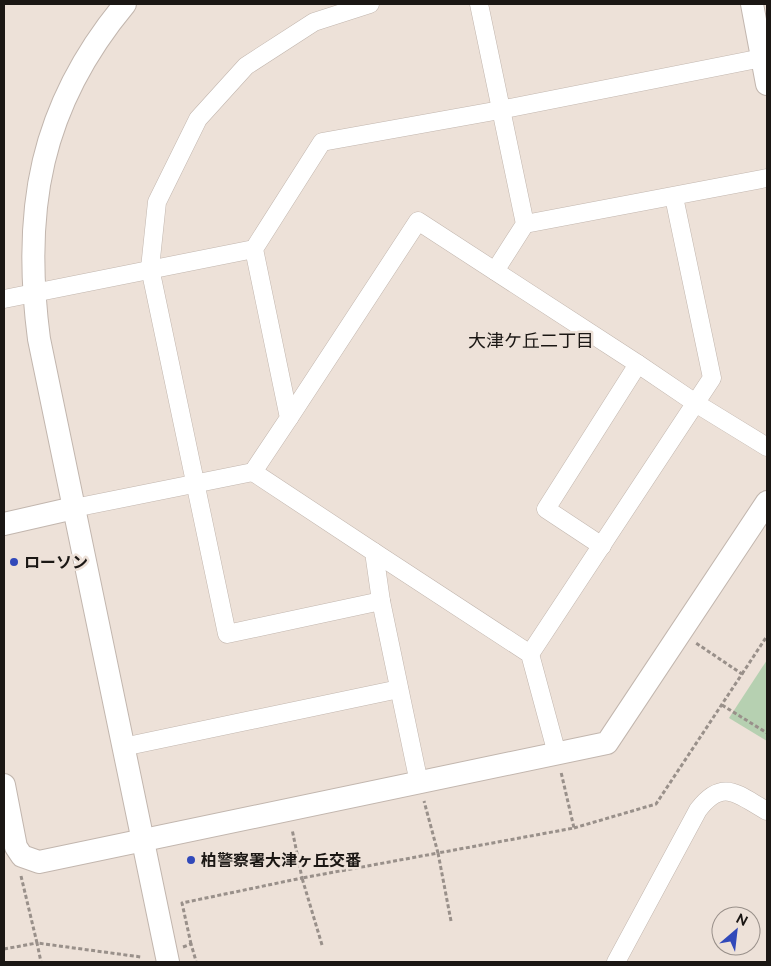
<svg xmlns="http://www.w3.org/2000/svg" width="771" height="966" font-family="Raleway,'Noto Sans JP',sans-serif">
<style>
.green{fill:#b6d0b1}
.lines{fill:none;stroke-linecap:round;stroke-linejoin:round}
.minor-casing{stroke:#c2b6ae;stroke-width:19}
.tertiary-casing{stroke:#c2b6ae;stroke-width:24}
.path{stroke:#99908a;stroke-width:3;stroke-dasharray:4 2.5;stroke-linecap:butt}
.minor{stroke:#fff;stroke-width:18}
.tertiary{stroke:#fff;stroke-width:22}
.poi-dot{fill:#3149ba;stroke:#ede1d8;stroke-width:2}
.labels{text-anchor:middle;stroke-width:5;stroke-linejoin:round;paint-order:stroke}
.poi-label{font-size:16px;font-weight:bold;fill:#1b1714;stroke:#ede1d8;text-anchor:start}
.neighbourhood-label{font-size:18px;fill:#1b1714;stroke:#ede1d8}
</style>
<rect width="100%" height="100%" fill="#ede1d8"/>
<!-- green -->
<path class="green" d="M 767,660 L 767,741 L 729,718 Z"/>
<g class="lines">
<defs>
<g id="minor">
<path d="M 370,4 L 314,22 L 246,66 L 198,119 L 157,202 L 150,268 L 227,634 L 381,601"/>
<path d="M 479,4 L 525,224 L 495,271"/>
<path d="M 525,224 L 767,178"/>
<path d="M 4,299 L 254,249"/>
<path d="M 289,418 L 418,221 L 638,364 L 697,404 L 767,447"/>
<path d="M 74,508 L 253,472"/>
<path d="M 602,546 L 546,509 L 638,364"/>
<path d="M 374,552 L 530,654 L 557,754"/>
<path d="M 530,654 L 712,378 L 674,197"/>
<path d="M 123,747 L 399,689"/>
<path d="M 419,783 L 381,601 L 374,552 L 253,472 L 289,418 L 254,249 L 322,142 L 500,110 L 767,57"/>
<path d="M 616,962 L 698,810 C 723,777 738,795 767,811"/>
</g>
<g id="tertiary">
<path d="M 125,4 C 40,106 22,210 39,339 L 168,962"/>
<path d="M 752,4 L 767,84"/>
<path d="M 4,524 L 74,508"/>
<path d="M 4,785 L 16,847 L 22,856 L 39,862 L 607,743 L 767,502"/>
</g>
</defs>
<!-- minor casing -->
<use href="#minor" class="minor-casing"/>
<!-- tertiary casing -->
<use href="#tertiary" class="tertiary-casing"/>
<!-- path -->
<g class="path">
<path d="M 742,674 L 767,636"/>
<path d="M 722,705 L 767,733"/>
<path d="M 574,828 L 656,804 L 742,674 L 696,643"/>
<path d="M 21,876 L 37,943 L 141,957"/>
<path d="M 451,921 L 438,853 L 574,828 L 561,772"/>
<path d="M 191,944 L 182,903 L 302,878 L 292,829"/>
<path d="M 322,945 L 302,878 L 438,853 L 424,801"/>
<path d="M 183,947 L 191,944 L 196,961"/>
<path d="M 4,949 L 37,943 L 41,962"/>
</g>
<!-- minor -->
<use href="#minor" class="minor"/>
<!-- tertiary -->
<use href="#tertiary" class="tertiary"/>
</g>
<!-- markers -->
<g class="poi-dot">
<circle cx="14" cy="562" r="5"/>
<circle cx="191" cy="860" r="5"/>
</g>
<g class="labels">
<!-- poi labels -->
<g class="poi-label">
<text x="24" y="568">ローソン</text>
<text x="201" y="866">柏警察署大津ヶ丘交番</text>
</g>
<!-- neighbourhood labels -->
<g class="neighbourhood-label">
<text x="531" y="347">大津ケ丘二丁目</text>
</g>
</g>
<!-- border -->
<rect width="771" height="966" fill="none" stroke="#1b1714" stroke-width="10"/>
<!-- north arrow -->
<g transform="translate(736 931) rotate(28)"><circle r="24" fill="#ede1d8" stroke="#99908a"/>
<path d="M0-4L9 19L0 12L-9 19Z" fill="#3149ba"/>
<text y="-8" font-size="14" font-weight="bold" text-anchor="middle" fill="#1b1714">N</text>
</g>
</svg>
